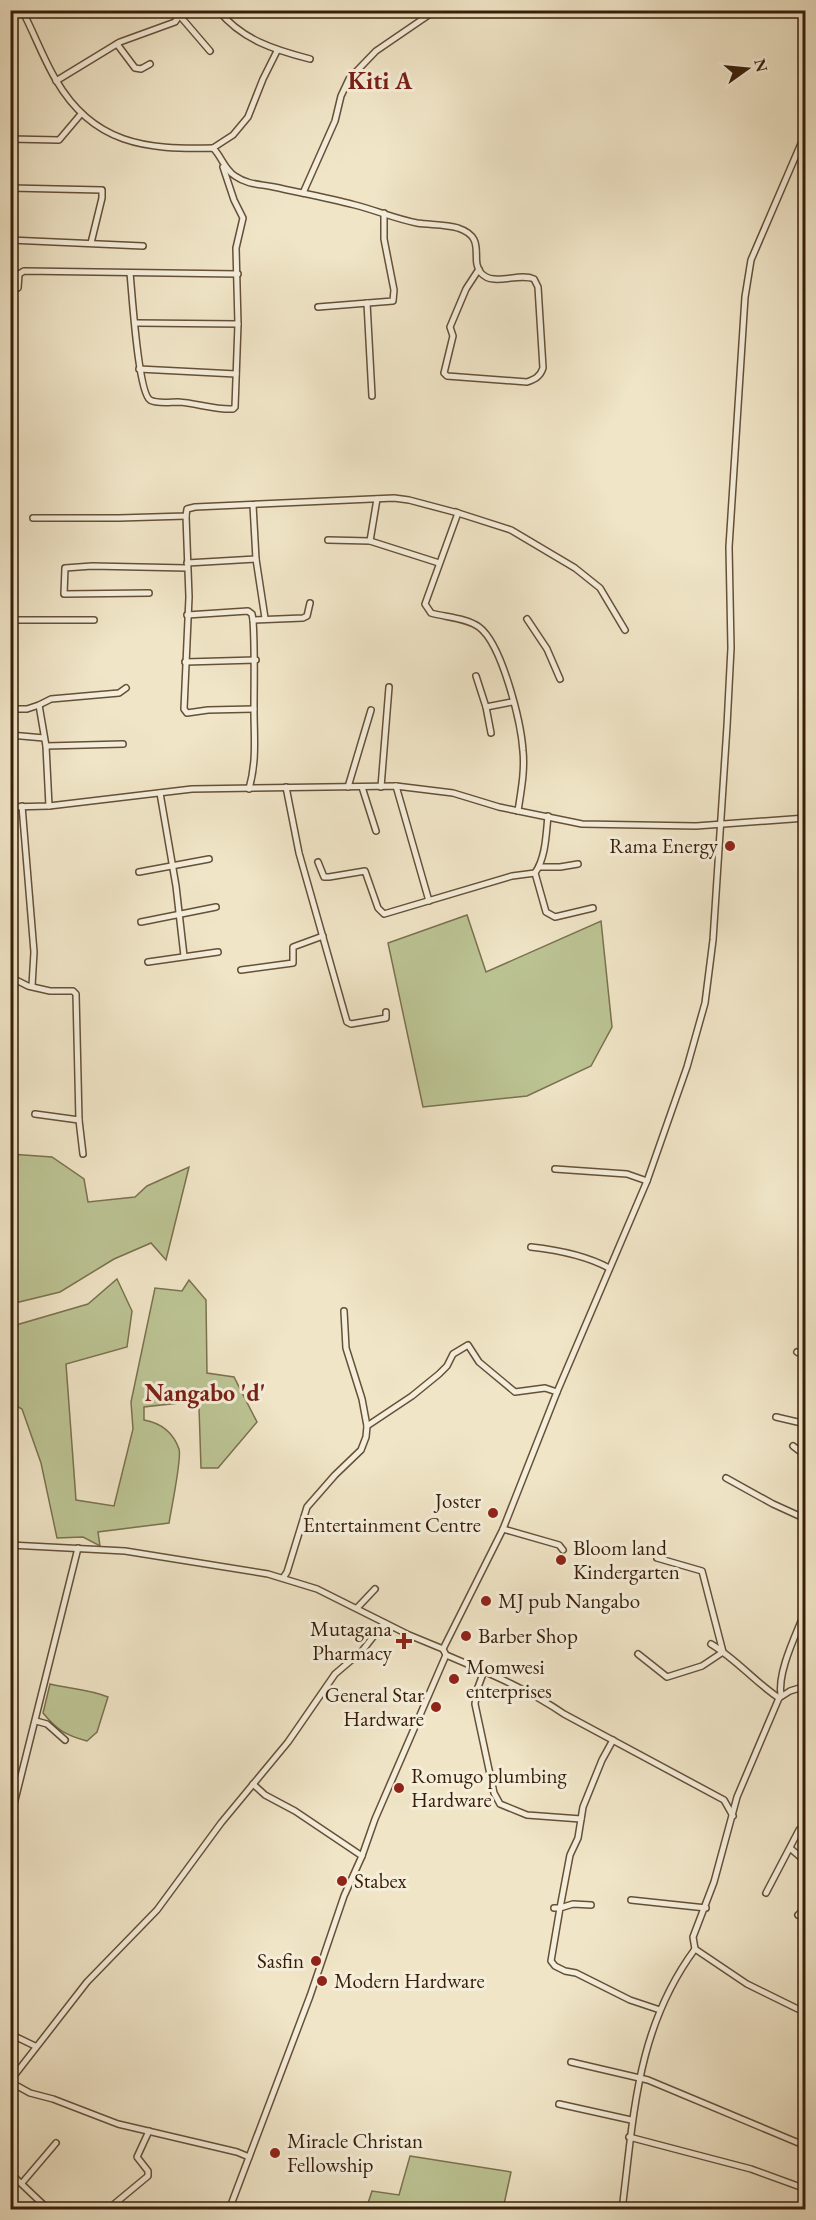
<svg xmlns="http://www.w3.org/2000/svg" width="816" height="2220" font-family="'EB Garamond',serif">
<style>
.green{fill:#bcc494;stroke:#7a714e;stroke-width:1.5}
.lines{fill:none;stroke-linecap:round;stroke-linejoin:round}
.minor-casing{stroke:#655038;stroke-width:8}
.minor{stroke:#f5eedb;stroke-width:5}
.poi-dot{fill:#8f2418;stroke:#f5eedb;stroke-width:2}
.labels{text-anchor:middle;stroke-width:6;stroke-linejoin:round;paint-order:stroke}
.poi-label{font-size:21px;fill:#371e08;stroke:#f5eedb;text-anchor:start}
.quarter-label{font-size:24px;font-weight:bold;fill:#7a1f14;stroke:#f5eedb}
</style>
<rect width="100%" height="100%" fill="#f0e5c7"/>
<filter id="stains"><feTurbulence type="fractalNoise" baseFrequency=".00333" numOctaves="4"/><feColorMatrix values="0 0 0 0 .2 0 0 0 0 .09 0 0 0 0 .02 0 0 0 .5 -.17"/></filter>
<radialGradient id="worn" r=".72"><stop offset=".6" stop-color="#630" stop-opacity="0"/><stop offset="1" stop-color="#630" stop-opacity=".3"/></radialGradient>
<!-- green -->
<g class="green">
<path d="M 467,915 L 486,972 L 601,921 L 612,1027 L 591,1066 L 527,1096 L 423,1107 L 388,943 Z"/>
<path d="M 10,1154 L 52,1157 L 84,1179 L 88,1202 L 135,1197 L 147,1186 L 189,1167 L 166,1260 L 151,1243 L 114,1259 L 60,1292 L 11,1304 Z"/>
<path d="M 117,1279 L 132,1311 L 127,1347 L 66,1364 L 76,1500 L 114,1506 L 133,1429 L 131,1402 L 155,1288 L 182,1291 L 189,1280 L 206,1300 L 207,1373 L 234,1377 L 257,1422 L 218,1468 L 201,1468 L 199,1407 L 188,1402 L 144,1407 L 144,1420 C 161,1423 173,1432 179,1449 C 182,1458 171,1510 169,1523 L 98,1532 L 100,1546 L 83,1537 L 57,1538 L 41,1463 L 22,1409 L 11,1403 L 11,1310 L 16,1325 L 88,1304 Z"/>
<path d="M 50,1684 C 70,1689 89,1689 108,1697 L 97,1732 L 87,1741 C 65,1735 57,1730 43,1713 Z"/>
<path d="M 410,2156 L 511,2172 L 503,2209 L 366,2209 L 372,2191 L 399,2195 Z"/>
</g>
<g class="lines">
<defs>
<g id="minor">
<path d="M 22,10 C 34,33 43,58 56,80 C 93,144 146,150 213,148 C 222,157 224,169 235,176 C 248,185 260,184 274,187 C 301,193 328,198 355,205 C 375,210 396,219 417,223 C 430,225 445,224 458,228 C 488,238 469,259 481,273 C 493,287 519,272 534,279 L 538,287 L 543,368 C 540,377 535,379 527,382 L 447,376 L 444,373 L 453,336 L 450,327 L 466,289 L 479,269"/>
<path d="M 218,10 C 242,40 275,50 310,59"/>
<path d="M 180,16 L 210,51"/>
<path d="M 117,44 L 135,68 L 141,69 L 150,64"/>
<path d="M 56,81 L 120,42 L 175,22 L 183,10"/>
<path d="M 10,139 L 59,140 L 81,114"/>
<path d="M 12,139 L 13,77"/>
<path d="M 213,148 L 233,135 L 248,117 L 263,79 L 277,51"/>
<path d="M 10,188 L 102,190 L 102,198 L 91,243"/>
<path d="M 303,193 L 335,121 L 341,96 L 349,79 L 376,51 L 436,10"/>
<path d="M 10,240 L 143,246"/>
<path d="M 130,273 C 132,292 138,392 150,400 C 157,404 170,402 178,402 C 196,403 215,410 233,409 L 235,407 L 238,324 L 236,248 L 243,218 L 234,200 L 223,167"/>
<path d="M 10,291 L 18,288 L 19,274 L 24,271 L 238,274"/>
<path d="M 367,303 L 372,396"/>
<path d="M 318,307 L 393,301 L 394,290 L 384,239 L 384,213"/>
<path d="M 136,323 L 238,324"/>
<path d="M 139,369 L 236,374"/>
<path d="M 253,505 L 256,559 L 265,618"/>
<path d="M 456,512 L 458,513 L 425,604 L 431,613 C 445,617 467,618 479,627 C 502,644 521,722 523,751 C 525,771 521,791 518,811"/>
<path d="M 186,516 L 189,597 L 184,709 L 187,713 L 208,710 L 254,709"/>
<path d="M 33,518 L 119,518 L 186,516 L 187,509 L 195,507 L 394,498 L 409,500 L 458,513 L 511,530 L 575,568 L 600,588 L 625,630"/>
<path d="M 328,540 L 370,541 L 439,563"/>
<path d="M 370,541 L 377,499"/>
<path d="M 187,563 L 256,559"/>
<path d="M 149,593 L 64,594 L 65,568 L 92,566 L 187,568"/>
<path d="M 187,615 L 248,611 L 252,614 L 253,620 L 303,618 L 307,616 L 310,603"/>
<path d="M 527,619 L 547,649 L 560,679"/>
<path d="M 10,620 L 94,620"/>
<path d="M 185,662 L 256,660"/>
<path d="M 476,676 L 486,707 L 512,702"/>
<path d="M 39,705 L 51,699 L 119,693 L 126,688"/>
<path d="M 486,707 L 491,733"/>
<path d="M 10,709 L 27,709 L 39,705 L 46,746 L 49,806"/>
<path d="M 10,735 L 44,738"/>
<path d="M 46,746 L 123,744"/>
<path d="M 396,786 L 429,901"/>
<path d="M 286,787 L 299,853 L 347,1022 L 351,1024 L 386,1018 L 386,1012"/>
<path d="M 348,787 L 371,710"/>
<path d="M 362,787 L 376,831"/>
<path d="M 381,787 L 389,687"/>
<path d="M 249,789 C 257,760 254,738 254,709 C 254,679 255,650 253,620"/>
<path d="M 160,793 L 176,886 L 184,956"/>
<path d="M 22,806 L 34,952 L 32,986"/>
<path d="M 10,807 L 49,806 L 192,789 L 396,786 L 453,793 L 499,807 L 582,824 L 696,826 L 806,818"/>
<path d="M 548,816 C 546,834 546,857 535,873 L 546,912 L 555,917 L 593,908"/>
<path d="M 318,862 L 324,877 L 329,877 L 365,871 L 378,908 L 384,914 L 512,876 L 535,873"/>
<path d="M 539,867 L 560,867 L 578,864"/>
<path d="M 139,872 L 209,859"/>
<path d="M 141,922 L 216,907"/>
<path d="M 148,962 L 218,952"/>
<path d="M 241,970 L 293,963 L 293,947 L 323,936"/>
<path d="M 10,977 L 28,986 L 50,991 L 73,991 L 76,994 L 79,1120 L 83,1154"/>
<path d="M 35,1114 L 79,1120"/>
<path d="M 555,1169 L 627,1174 L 647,1181"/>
<path d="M 531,1247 C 558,1250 585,1255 609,1268"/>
<path d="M 344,1311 L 346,1348 L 362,1399 L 367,1426"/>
<path d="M 797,1352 L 806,1357"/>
<path d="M 776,1417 L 806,1424"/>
<path d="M 793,1446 L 806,1456"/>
<path d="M 726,1478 L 773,1504 L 806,1519"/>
<path d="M 503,1529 L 559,1545 L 563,1550"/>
<path d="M 10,1545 L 125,1551 L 268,1574 L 317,1589 L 409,1635 L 443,1649"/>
<path d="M 283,1578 L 287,1572 L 307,1507 L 335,1475 L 361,1450 L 366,1437 L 367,1426 L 412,1396 L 439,1374 L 447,1366 L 453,1354 L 468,1345 L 479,1362 L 515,1392 L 545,1388 L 557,1392"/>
<path d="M 357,1608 L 375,1589"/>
<path d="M 711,1644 C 736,1659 755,1682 779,1698"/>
<path d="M 638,1654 L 667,1677 L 702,1666 L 723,1652 L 702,1571 L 657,1558"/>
<path d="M 446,1655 C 486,1672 528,1689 564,1714 L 724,1800 L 733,1816"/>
<path d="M 484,1671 L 477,1690 L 475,1704 L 494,1793 L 500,1804 L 527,1815 L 581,1819"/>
<path d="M 781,1696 C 777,1671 797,1633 806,1609"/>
<path d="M 36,1721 L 47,1724 L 65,1740"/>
<path d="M 253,1784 L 265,1795 L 295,1811 L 362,1856"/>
<path d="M 10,1820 L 78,1548"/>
<path d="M 790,1848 L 806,1862"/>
<path d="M 766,1893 L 799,1830"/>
<path d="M 631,1900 L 706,1908"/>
<path d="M 591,1905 L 573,1904 L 560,1908 L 551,1961 L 555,1966 L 565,1971 L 576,1973 L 630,2000 L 660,2010"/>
<path d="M 554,1908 L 560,1908 L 570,1855 L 578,1838 L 583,1807 L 602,1760 L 613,1740"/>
<path d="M 798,1915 L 806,1908"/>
<path d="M 695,1949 L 747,1984 L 806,2013"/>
<path d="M 10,2034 L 35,2046"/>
<path d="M 571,2062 L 648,2080 L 806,2146"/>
<path d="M 10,2081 L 87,1982 L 157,1910 L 221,1823 L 288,1742 L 335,1674 L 362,1651 L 384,1623"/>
<path d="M 10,2082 L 30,2093 L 53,2099 L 118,2124 L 237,2152 L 249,2157"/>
<path d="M 559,2104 L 631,2120"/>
<path d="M 629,2137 L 751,2169 L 806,2189"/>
<path d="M 10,2173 L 49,2210"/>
<path d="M 22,2183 L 56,2143"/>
<path d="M 107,2210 L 148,2176 L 148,2171 L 137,2157 L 149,2131"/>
<path d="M 229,2210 L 310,1996 L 344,1896 L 362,1856 L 375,1819 L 446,1655 L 443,1649 L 503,1529 L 557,1392 L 647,1181 L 687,1067 L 705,1003 L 713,940 L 727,726 L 731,648 L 729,547 L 745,297 L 751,260 L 806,132"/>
<path d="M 622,2210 C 634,2115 636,2029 695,1949 L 693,1937 L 714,1882 L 737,1797 L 779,1698 L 790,1691 L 806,1686"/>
</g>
</defs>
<!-- minor casing -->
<use href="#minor" class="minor-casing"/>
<!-- minor -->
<use href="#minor" class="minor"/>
</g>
<!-- markers -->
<g class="poi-dot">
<circle cx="730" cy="846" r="6"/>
<circle cx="493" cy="1513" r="6"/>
<circle cx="561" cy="1560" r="6"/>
<circle cx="486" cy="1601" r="6"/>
<circle cx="466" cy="1636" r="6"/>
<path d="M401 1632h6v6h6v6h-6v6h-6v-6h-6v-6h6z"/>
<circle cx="454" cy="1679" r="6"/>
<circle cx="436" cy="1707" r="6"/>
<circle cx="399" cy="1788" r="6"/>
<circle cx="342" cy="1881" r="6"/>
<circle cx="316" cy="1961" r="6"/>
<circle cx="322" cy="1981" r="6"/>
<circle cx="275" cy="2153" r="6"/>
</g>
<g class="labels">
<!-- poi labels -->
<g class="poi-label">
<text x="718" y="853" text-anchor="end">Rama Energy</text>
<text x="481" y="1508" text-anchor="end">Joster<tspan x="481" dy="24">Entertainment Centre</tspan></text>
<text x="573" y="1555">Bloom land<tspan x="573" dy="24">Kindergarten</tspan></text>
<text x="498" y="1608">MJ pub Nangabo</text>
<text x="392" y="1636" text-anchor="end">Mutagana<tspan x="392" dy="24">Pharmacy</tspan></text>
<text x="478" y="1643">Barber Shop</text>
<text x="466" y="1674">Momwesi<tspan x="466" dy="24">enterprises</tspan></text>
<text x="424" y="1702" text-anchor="end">General Star<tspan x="424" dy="24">Hardware</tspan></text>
<text x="411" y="1783">Romugo plumbing<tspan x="411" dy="24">Hardware</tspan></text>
<text x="354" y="1888">Stabex</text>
<text x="304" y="1968" text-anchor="end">Sasfin</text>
<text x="334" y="1988">Modern Hardware</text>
<text x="287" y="2148">Miracle Christan<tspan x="287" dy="24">Fellowship</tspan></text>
</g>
<!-- quarter labels -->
<g class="quarter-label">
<text x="380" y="89">Kiti A</text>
<text x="205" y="1401">Nangabo 'd'</text>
</g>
</g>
<!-- margin -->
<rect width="816" height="2220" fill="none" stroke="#f0e5c7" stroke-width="36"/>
<rect x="12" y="12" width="792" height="2196" fill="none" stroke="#371e08" stroke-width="3"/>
<rect x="18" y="18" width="780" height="2184" fill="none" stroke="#371e08" stroke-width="1.5"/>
<!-- north arrow -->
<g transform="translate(747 69) rotate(75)" stroke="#f5eedb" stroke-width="4.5" paint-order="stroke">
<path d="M0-4.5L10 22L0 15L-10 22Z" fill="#371e08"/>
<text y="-9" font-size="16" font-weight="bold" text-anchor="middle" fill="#371e08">N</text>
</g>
<rect width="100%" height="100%" filter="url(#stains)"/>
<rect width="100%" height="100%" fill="url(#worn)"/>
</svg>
